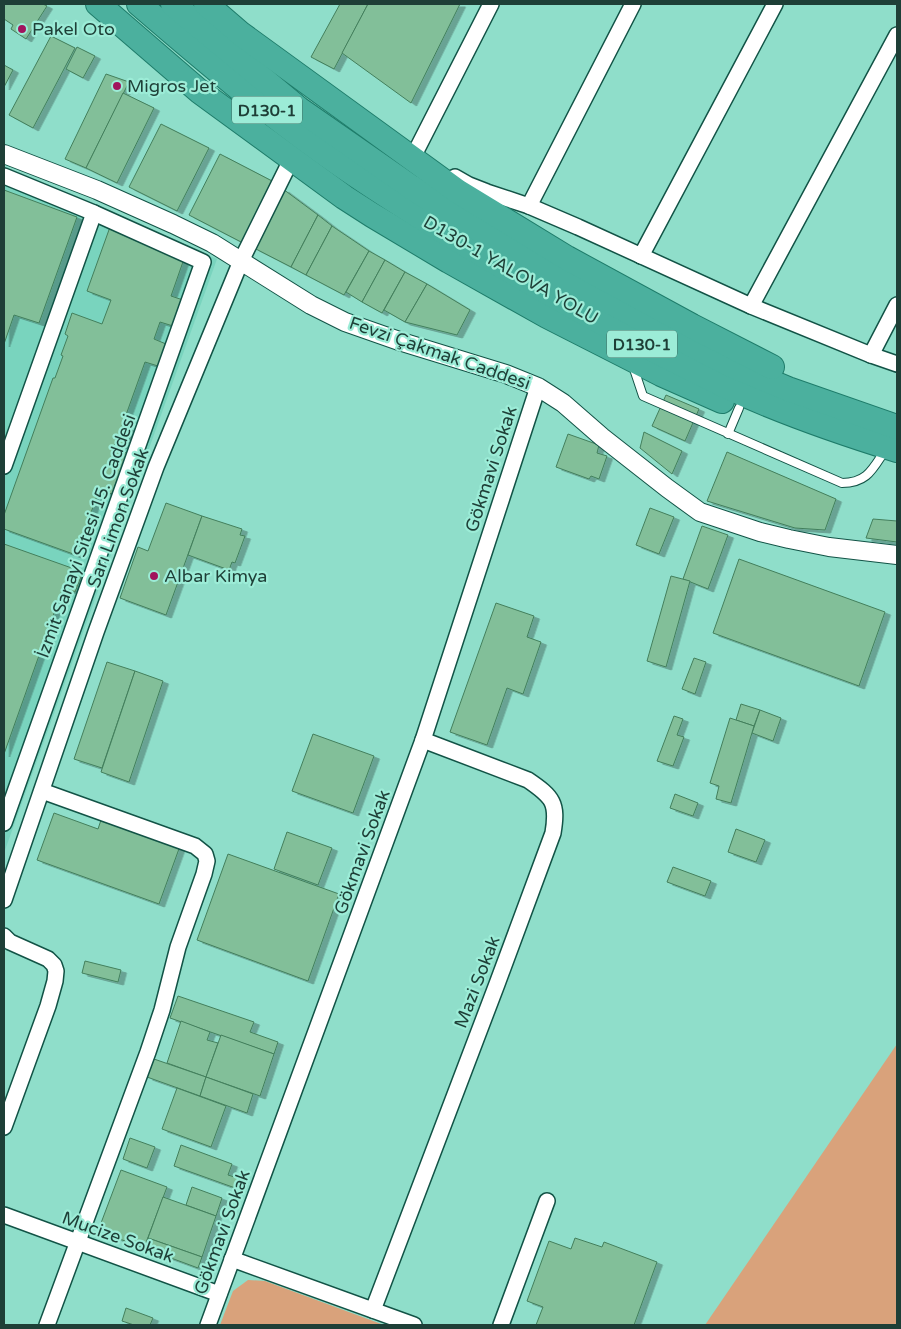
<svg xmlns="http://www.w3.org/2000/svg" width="901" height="1329" font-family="'Varela Round',sans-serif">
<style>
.built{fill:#79d4be}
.green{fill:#d9a27b}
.building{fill:#82bf99;stroke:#437f5c;filter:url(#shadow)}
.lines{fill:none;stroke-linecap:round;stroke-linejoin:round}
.service-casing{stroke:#125346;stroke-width:10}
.minor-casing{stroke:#125346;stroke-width:18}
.tertiary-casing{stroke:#125346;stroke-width:20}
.trunk-casing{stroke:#1e7c6a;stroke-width:26}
.service{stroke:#fff;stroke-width:8}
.minor{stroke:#fff;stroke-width:15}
.tertiary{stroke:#fff;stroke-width:18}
.trunk{stroke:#4bb09e;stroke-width:24}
.poi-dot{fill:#a1145d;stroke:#9cecd7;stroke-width:2}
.labels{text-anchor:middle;stroke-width:4.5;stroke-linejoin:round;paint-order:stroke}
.shield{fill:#9cecd7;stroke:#447367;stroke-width:1}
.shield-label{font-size:16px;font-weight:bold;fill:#1e3f37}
.poi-label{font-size:18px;fill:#1e3f37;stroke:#9cecd7;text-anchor:start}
.street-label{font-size:18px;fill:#1e3f37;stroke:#9cecd7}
</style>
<defs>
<filter id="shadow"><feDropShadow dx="5.5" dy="3" stdDeviation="0" flood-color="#0004"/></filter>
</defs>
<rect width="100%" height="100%" fill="#8fdeca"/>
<!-- built -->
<path class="built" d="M 4,167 L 217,259 L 4,853 Z"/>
<!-- green -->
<g class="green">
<path d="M 897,1044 L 897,1325 L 705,1325 Z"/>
<path d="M 248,1280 L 265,1281 L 384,1325 L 220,1325 L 233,1291 Z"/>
</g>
<!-- building -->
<g class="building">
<path d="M 4,4 L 43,4 L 47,6 L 26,39 L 11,29 L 13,25 L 4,19 Z"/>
<path d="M 340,4 L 368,4 L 334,69 L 311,57 Z"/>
<path d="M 368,4 L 460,4 L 411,103 L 342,53 Z"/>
<path d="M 51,36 L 75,48 L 33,128 L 9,115 Z"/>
<path d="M 77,47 L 95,56 L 83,78 L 66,69 Z"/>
<path d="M 4,65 L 13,70 L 4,87 Z"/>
<path d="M 106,74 L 129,82 L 86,168 L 65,159 Z"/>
<path d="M 123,93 L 154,108 L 117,183 L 86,168 Z"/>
<path d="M 161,124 L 209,148 L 177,211 L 129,187 Z"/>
<path d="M 220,154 L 274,182 L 243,243 L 189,215 Z"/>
<path d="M 283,189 L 318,215 L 291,267 L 254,248 Z"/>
<path d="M 4,190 L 77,217 L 39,323 L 14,315 L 4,344 Z"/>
<path d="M 318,215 L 332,226 L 306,275 L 291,267 Z"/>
<path d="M 332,226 L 369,251 L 344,295 L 306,275 Z"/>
<path d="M 110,227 L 185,256 L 171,296 L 183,300 L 173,326 L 160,322 L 154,339 L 166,344 L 158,366 L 145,362 L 122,426 L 129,428 L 122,446 L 115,444 L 114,448 L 127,453 L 112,494 L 99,490 L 76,555 L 4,529 L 4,515 L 53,378 L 55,378 L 63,356 L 61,355 L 68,336 L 65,334 L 72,313 L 102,324 L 111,300 L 87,291 Z"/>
<path d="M 369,251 L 385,260 L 362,302 L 346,292 Z"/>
<path d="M 385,260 L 405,272 L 382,313 L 362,302 Z"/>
<path d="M 405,272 L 427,284 L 405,322 L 384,310 Z"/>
<path d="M 427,284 L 470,310 L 457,335 L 405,322 Z"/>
<path d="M 666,395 L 699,409 L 685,441 L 652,426 Z"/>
<path d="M 644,432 L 682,451 L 672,474 L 640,448 Z"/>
<path d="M 568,434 L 599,445 L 597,453 L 607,456 L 599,479 L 591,476 L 589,479 L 556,467 Z"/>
<path d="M 727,452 L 836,499 L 825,530 L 795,528 L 707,501 Z"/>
<path d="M 166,503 L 202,516 L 166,615 L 120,598 L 138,547 L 148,551 Z"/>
<path d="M 650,508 L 674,517 L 659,554 L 636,545 Z"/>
<path d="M 202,516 L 242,529 L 240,535 L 245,536 L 235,563 L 232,562 L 229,570 L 188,555 Z"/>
<path d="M 873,519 L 897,521 L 897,542 L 866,538 Z"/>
<path d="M 702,526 L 728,535 L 708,589 L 683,579 Z"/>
<path d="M 4,544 L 83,572 L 75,592 L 63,588 L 4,754 Z"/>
<path d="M 739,559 L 885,612 L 859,686 L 713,633 Z"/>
<path d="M 671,576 L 690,581 L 666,667 L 647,661 Z"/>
<path d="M 496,603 L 534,616 L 527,637 L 541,642 L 523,694 L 507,688 L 487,745 L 450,732 Z"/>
<path d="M 694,658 L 706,662 L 695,694 L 682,689 Z"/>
<path d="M 107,662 L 135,671 L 102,768 L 74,759 Z"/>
<path d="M 135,671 L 163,681 L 129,782 L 101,772 Z"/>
<path d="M 741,704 L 760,710 L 754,726 L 736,720 Z"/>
<path d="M 760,710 L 781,718 L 773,741 L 752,733 Z"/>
<path d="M 674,716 L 683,719 L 677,735 L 684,737 L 673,766 L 657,761 Z"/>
<path d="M 730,718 L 754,726 L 731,803 L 716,799 L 719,786 L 710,783 Z"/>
<path d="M 313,734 L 374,756 L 353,813 L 292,791 Z"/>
<path d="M 675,794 L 698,803 L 693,816 L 670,808 Z"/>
<path d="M 54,813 L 98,829 L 102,817 L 180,846 L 159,904 L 37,860 Z"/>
<path d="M 736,829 L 765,840 L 756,862 L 728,852 Z"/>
<path d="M 287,832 L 332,848 L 318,885 L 274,869 Z"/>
<path d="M 228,854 L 339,894 L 308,981 L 197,940 Z"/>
<path d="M 673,867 L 711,881 L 705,896 L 667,882 Z"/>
<path d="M 85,961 L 121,970 L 118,982 L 82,973 Z"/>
<path d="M 178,996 L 254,1022 L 250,1032 L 278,1042 L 274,1054 L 170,1018 Z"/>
<path d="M 181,1021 L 210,1032 L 207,1040 L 218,1043 L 206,1077 L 167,1063 Z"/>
<path d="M 221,1035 L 274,1054 L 260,1096 L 206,1077 Z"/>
<path d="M 154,1059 L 206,1077 L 200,1096 L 147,1077 Z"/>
<path d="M 206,1077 L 253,1094 L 247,1113 L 200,1096 Z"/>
<path d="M 177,1088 L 226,1106 L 211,1147 L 162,1129 Z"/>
<path d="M 130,1138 L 155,1147 L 147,1168 L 123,1159 Z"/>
<path d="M 181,1145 L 232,1164 L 228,1175 L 241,1179 L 238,1189 L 174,1166 Z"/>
<path d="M 121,1170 L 167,1187 L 144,1248 L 98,1231 Z"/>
<path d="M 192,1187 L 222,1198 L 216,1216 L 186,1205 Z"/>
<path d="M 163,1197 L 216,1216 L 202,1257 L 148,1238 Z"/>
<path d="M 148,1238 L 202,1257 L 198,1268 L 144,1248 Z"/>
<path d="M 575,1238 L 602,1247 L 604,1242 L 657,1262 L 634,1325 L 536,1325 L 543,1307 L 527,1301 L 549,1241 L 571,1249 Z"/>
<path d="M 126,1308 L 153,1318 L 150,1325 L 134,1325 L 122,1321 Z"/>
</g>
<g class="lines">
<defs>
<g id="service">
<path d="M 633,366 L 643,396 L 842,483 C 868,483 873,468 886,449"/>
<path d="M 728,434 L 739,408"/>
</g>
<g id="minor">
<path d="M 415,153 L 491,4"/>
<path d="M 4,176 L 94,213 L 203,262 L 4,823"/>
<path d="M 455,177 L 469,185 L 487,192 L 529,206 L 578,227 L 751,306 L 871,355 L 897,364"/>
<path d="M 529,206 L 633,4"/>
<path d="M 641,256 L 775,4"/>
<path d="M 751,306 L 897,35"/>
<path d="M 871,355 L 897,305"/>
<path d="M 4,466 L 94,213"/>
<path d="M 42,791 L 195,846 L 205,854 L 207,861 L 204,874 L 178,947 L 162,1010 L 148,1052 L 47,1325"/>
<path d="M 4,900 L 96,632 L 156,467 L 241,261 L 292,158"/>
<path d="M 4,936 L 10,942 L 48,959 L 54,965 L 56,971 L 55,981 L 48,1006 L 4,1127"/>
<path d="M 4,1215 L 219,1294"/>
<path d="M 232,1259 L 414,1325"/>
<path d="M 373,1310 L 497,984 L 553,833 C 558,803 553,797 528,780 L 423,740"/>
<path d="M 208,1325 L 423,740 L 538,387"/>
<path d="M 501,1325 L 547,1201"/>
</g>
<path id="tertiary" d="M 4,154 L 97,190 L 173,224 L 212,243 L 311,305 L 345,322 L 402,342 L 506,374 L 538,387 L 563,403 L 602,437 L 667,488 L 700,512 L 760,532 L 789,539 L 829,547 L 897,555"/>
<g id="trunk">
<path d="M 98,4 L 199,91 L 344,197 L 372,215 L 449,261 L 547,316 L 661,374 L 722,401"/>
<path d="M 139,4 C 204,60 270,116 341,165 C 421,220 503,268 588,315 C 636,341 685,367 734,390 C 787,414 842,433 897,450"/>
<path d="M 173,4 L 299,109 L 411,187 L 463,220 L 535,261 L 655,326 L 731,365 L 788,389 L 897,427"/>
<path d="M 206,4 L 241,34 L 457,191 L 567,258 L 692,326 L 772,367"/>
</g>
</defs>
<!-- service casing -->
<use href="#service" class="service-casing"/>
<!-- minor casing -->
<use href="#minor" class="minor-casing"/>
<!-- tertiary casing -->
<use href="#tertiary" class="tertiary-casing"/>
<!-- trunk casing -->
<use href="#trunk" class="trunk-casing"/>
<!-- service -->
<use href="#service" class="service"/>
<!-- minor -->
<use href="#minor" class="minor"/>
<!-- tertiary -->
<use href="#tertiary" class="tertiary"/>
<!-- trunk -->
<use href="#trunk" class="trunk"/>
</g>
<!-- markers -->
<g class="poi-dot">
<circle cx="22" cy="29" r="5"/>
<circle cx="117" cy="86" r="5"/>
<circle cx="154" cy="576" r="5"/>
</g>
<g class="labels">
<!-- shield labels -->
<g class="shield">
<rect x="232" y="96.5" width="70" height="27" rx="4"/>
<rect x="607" y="330.5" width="70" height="27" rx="4"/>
</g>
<g class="shield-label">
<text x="267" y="116">D130-1</text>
<text x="642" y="350">D130-1</text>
</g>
<!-- poi labels -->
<g class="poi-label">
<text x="32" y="35">Pakel Oto</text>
<text x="127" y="92">Migros Jet</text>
<text x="164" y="582">Albar Kimya</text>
</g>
<!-- street labels -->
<g class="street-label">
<text transform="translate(511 270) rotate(30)" y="6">D130-1 YALOVA YOLU</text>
<text transform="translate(440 353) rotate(19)" y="6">Fevzi Çakmak Caddesi</text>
<text transform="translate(491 469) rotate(-72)" y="6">Gökmavi Sokak</text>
<text transform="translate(118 518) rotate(-70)" y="6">Sarı Limon Sokak</text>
<text transform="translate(86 536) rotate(-70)" y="6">İzmit Sanayi Sitesi 15. Caddesi</text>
<text transform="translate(362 852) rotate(-70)" y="6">Gökmavi Sokak</text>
<text transform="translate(477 982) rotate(-69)" y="6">Mazi Sokak</text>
<text transform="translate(222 1232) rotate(-70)" y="6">Gökmavi Sokak</text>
<text transform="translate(118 1237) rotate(20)" y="6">Mucize Sokak</text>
</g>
</g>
<!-- border -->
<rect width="901" height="1329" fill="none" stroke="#1e3f37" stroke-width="10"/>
</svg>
